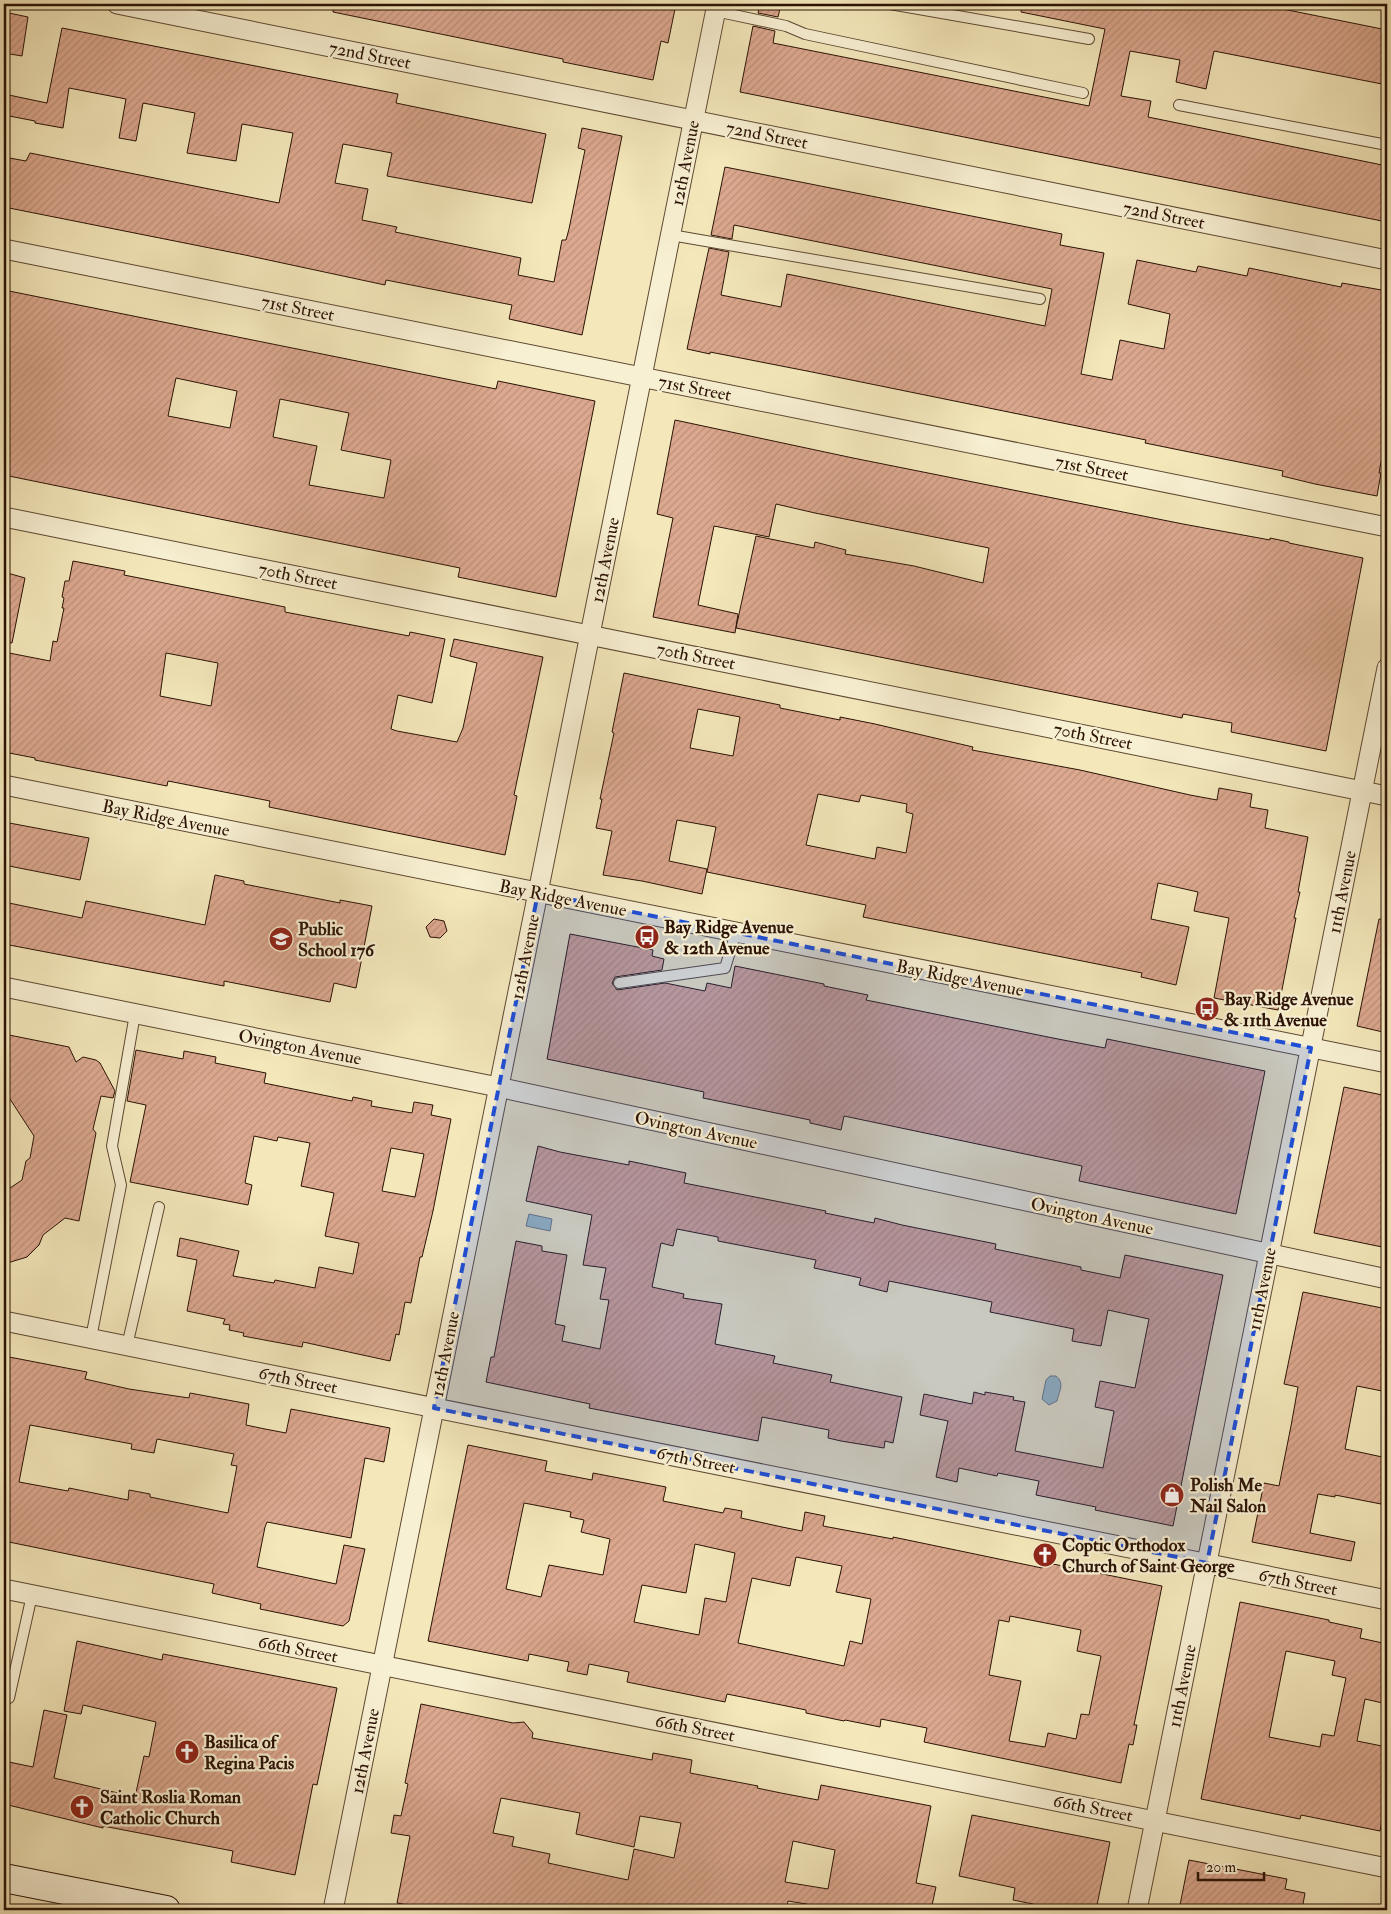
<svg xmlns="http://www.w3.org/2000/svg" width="1391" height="1914" font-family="'IM FELL Double Pica',serif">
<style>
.water{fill:#a2bdbc;stroke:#727973}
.building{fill:url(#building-hatch);stroke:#2b1205;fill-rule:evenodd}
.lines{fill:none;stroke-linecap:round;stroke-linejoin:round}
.service-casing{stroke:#5d4832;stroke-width:12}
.minor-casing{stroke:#5d4832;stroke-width:21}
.secondary-casing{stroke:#2b1205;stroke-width:30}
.service{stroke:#f8f0d3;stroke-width:10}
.minor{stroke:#f8f0d3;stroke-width:19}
.secondary{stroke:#f8f0d3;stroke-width:28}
.marked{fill:#1d4ed8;fill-opacity:0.2;stroke:#1d4ed8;stroke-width:4;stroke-dasharray:10 6;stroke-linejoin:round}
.labels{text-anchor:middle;stroke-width:4.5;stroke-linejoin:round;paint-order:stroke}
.street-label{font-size:18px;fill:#2b1205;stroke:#f8f0d3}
.poi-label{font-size:18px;font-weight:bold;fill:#2b1205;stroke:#f8f0d3;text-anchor:start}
</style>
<defs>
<pattern id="building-hatch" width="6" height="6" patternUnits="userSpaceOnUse" patternTransform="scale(1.25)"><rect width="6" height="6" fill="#dca88f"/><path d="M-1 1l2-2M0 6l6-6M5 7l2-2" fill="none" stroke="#bd907a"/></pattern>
</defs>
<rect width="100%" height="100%" fill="#f4e8bb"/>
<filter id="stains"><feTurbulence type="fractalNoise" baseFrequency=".004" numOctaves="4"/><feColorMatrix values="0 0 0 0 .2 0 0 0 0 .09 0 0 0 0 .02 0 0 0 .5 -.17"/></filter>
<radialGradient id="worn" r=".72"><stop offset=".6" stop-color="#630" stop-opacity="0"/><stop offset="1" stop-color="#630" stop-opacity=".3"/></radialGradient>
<!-- water -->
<g class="water">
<path d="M 529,1214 L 552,1219 L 550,1231 L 526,1226 Z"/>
<path d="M 1050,1376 L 1056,1376 C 1065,1383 1059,1392 1057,1401 L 1049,1405 L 1042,1399 L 1046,1380 Z"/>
</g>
<!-- building -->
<g class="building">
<path d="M 333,4 L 676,4 L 668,43 L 661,41 L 653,80 L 563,62 L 563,59 L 543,55 L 333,12 Z"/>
<path d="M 760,4 L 781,4 L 778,17 L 758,13 Z"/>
<path d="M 1022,4 L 1258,4 L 1387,30 L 1387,85 L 1214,51 L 1206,89 L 1176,82 L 1180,60 L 1130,51 L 1121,96 L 1151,101 L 1148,117 L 1387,166 L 1387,222 L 740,92 L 753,26 L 775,31 L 773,43 L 1089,106 L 1105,29 L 1021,12 Z"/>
<path d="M 4,12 L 28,17 L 22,56 L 4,53 Z"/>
<path d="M 62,28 L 398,94 L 396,103 L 546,134 L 532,203 L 387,176 L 392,153 L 343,144 L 335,183 L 368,189 L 362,220 L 397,227 L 395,232 L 521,258 L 518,275 L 554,282 L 562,240 L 566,240 L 569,229 L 585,150 L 578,148 L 582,128 L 622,136 L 582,335 L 509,319 L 512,305 L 386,280 L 385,285 L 245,255 L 4,207 L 4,157 L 26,161 L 30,153 L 279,203 L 293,133 L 242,124 L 236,161 L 187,153 L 195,113 L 143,103 L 136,141 L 119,138 L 126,99 L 69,88 L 63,128 L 35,123 L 35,121 L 4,115 L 4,94 L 47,103 Z"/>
<path d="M 725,167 L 1062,234 L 1060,245 L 1104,253 L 1081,374 L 1112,380 L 1120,340 L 1164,349 L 1170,314 L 1128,304 L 1137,260 L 1196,272 L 1198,266 L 1247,276 L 1249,268 L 1341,287 L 1342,283 L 1387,291 L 1387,430 L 1379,473 L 1381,473 L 1377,496 L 1315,484 L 1282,476 L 1283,471 L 1145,443 L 1146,440 L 812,372 L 710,352 L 710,354 L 687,349 L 709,248 L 729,252 L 721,295 L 781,307 L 787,274 L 1045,326 L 1052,289 L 734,225 L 732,239 L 711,235 Z"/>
<path d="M 4,290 L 496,389 L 498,381 L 595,401 L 556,597 L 458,577 L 460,568 L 4,475 L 4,429 L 8,405 L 5,404 L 9,383 L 4,382 ZM 176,378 L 237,391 L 230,428 L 168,416 ZM 280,399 L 349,413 L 341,450 L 391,460 L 384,498 L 309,485 L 317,446 L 273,437 Z"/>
<path d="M 675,420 L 853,458 L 1183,524 L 1270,540 L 1270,538 L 1289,542 L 1289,543 L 1363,558 L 1326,751 L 1231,732 L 1232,723 L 1183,714 L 1182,718 L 736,628 L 756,536 L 814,548 L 815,542 L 846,550 L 845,554 L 914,566 L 983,583 L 989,548 L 815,513 L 776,504 L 769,537 L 714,526 L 698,605 L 738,614 L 735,633 L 653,617 L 673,518 L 657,514 Z"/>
<path d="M 73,561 L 125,571 L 124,575 L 285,607 L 285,612 L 409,636 L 410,632 L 445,639 L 432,703 L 398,695 L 391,729 L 397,731 L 457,742 L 463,728 L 477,663 L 450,656 L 454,639 L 543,657 L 514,795 L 517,796 L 505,855 L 269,807 L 270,801 L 168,781 L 167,786 L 35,760 L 35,758 L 4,752 L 4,652 L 50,661 L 53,641 L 57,642 L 64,608 L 62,608 L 64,598 L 62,597 L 65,581 L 69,581 ZM 166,653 L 218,663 L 211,706 L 160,696 Z"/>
<path d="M 4,572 L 25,578 L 12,643 L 4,642 Z"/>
<path d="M 624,673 L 780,705 L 780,708 L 840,720 L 840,717 L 875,724 L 973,747 L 972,750 L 1080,770 L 1190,795 L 1217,800 L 1219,788 L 1252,794 L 1250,807 L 1268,810 L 1265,828 L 1308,837 L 1298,892 L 1300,892 L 1294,918 L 1296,918 L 1278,1010 L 1214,998 L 1229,918 L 1194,911 L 1198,892 L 1158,883 L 1151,919 L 1189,927 L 1176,985 L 1141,977 L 1142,973 L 863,917 L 866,905 L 707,872 L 716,827 L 677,820 L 669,861 L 707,869 L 702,894 L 642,881 L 603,875 L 612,831 L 596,828 L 602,799 L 600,799 L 614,733 L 612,732 ZM 698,709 L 740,717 L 733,756 L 690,748 ZM 818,794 L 859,802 L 861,795 L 907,804 L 906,812 L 913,814 L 906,853 L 877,847 L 875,859 L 806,845 Z"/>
<path d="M 4,822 L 89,838 L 80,880 L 4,865 Z"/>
<path d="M 215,875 L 244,881 L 244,884 L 340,903 L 340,900 L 372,906 L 356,988 L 334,983 L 330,1002 L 224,981 L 224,986 L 4,944 L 4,902 L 82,918 L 86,901 L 205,925 Z"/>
<path d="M 434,919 L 444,921 L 447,931 L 440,938 L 430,937 L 426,927 Z"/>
<path d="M 1379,919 L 1387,920 L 1387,1033 L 1357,1026 Z"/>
<path d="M 570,934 L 653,950 L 652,956 L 664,959 L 662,970 L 615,977 L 612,983 L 617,990 L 665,983 L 705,991 L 707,983 L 731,988 L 735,966 L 824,984 L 824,986 L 868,995 L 866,1000 L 1058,1039 L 1105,1048 L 1107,1039 L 1265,1071 L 1236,1214 L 1079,1181 L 1082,1166 L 844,1116 L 841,1130 L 810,1123 L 810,1120 L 703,1098 L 704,1092 L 547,1059 Z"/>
<path d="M 4,1034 L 69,1047 L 76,1062 L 83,1057 L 96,1060 L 100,1063 L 115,1091 L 113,1098 L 101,1096 L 93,1129 L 96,1133 L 79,1221 L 65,1218 L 43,1235 L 39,1245 L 27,1257 L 4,1264 L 4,1192 L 22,1180 L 26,1161 L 30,1158 L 34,1136 L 8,1096 L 4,1095 Z"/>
<path d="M 136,1050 L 183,1059 L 184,1051 L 216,1057 L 215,1063 L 266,1073 L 264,1083 L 352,1101 L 353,1097 L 372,1101 L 371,1106 L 412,1113 L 414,1102 L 433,1105 L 431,1115 L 451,1119 L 433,1211 L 422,1257 L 420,1257 L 411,1303 L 405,1302 L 399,1335 L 396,1334 L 390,1361 L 303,1342 L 302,1347 L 243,1336 L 244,1333 L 229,1330 L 230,1325 L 223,1324 L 225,1319 L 187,1311 L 197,1260 L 177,1256 L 180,1238 L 239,1251 L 233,1276 L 274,1283 L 275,1280 L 315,1288 L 319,1267 L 353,1274 L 359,1243 L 325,1236 L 334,1193 L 301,1186 L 310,1143 L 278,1137 L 277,1141 L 254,1136 L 245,1183 L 252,1185 L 248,1205 L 130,1182 L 146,1105 L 127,1101 ZM 391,1148 L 424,1154 L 415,1197 L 382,1191 Z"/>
<path d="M 1344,1087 L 1387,1096 L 1387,1248 L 1314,1233 Z"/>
<path d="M 538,1146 L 560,1152 L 629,1165 L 629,1161 L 686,1173 L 684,1183 L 826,1211 L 825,1213 L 874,1223 L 875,1218 L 902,1225 L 996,1244 L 995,1249 L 1081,1267 L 1081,1270 L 1120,1278 L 1125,1255 L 1223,1275 L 1173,1526 L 1095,1510 L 1096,1507 L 1036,1495 L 1039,1481 L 998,1473 L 997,1476 L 959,1468 L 957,1482 L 936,1477 L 948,1421 L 920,1415 L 924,1394 L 972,1404 L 974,1392 L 985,1395 L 985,1392 L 1014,1397 L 1013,1400 L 1025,1402 L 1015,1451 L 1103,1468 L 1114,1411 L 1095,1407 L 1100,1381 L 1135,1388 L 1149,1319 L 1108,1310 L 1101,1346 L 1072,1341 L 1074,1329 L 990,1312 L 992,1302 L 889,1281 L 887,1292 L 859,1285 L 861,1278 L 814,1268 L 816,1260 L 718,1241 L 718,1237 L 677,1229 L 673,1246 L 661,1243 L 652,1287 L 684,1294 L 683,1298 L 722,1304 L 715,1344 L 775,1356 L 773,1363 L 832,1375 L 830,1382 L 902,1397 L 893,1443 L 885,1441 L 884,1448 L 841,1441 L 828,1438 L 829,1430 L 762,1417 L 758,1441 L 589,1408 L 590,1404 L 486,1382 L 491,1357 L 494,1357 L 516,1241 L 542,1246 L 542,1251 L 567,1255 L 555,1324 L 565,1326 L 562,1341 L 600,1349 L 609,1300 L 600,1299 L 606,1268 L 583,1265 L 592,1215 L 526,1201 Z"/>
<path d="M 1303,1292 L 1387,1309 L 1387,1392 L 1357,1386 L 1345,1449 L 1387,1458 L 1387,1473 L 1381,1504 L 1335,1495 L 1335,1497 L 1318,1494 L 1310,1533 L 1355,1542 L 1351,1561 L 1252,1542 L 1264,1483 L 1279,1486 L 1291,1426 L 1298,1387 L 1284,1384 Z"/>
<path d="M 4,1356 L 87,1372 L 85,1379 L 129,1389 L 189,1398 L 190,1393 L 249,1404 L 246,1425 L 265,1429 L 286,1433 L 291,1409 L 390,1428 L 384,1462 L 365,1458 L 351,1538 L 267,1522 L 265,1527 L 257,1567 L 336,1584 L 344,1545 L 365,1549 L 349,1621 L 343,1626 L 260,1609 L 261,1604 L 212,1593 L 214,1584 L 4,1541 ZM 30,1425 L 132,1444 L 131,1449 L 154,1453 L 157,1439 L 234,1454 L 231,1465 L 237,1466 L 228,1513 L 150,1497 L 150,1494 L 129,1490 L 128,1500 L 69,1488 L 68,1491 L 19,1482 Z"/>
<path d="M 468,1445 L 547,1461 L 545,1471 L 592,1480 L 593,1473 L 666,1487 L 663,1501 L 723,1513 L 725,1508 L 742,1511 L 741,1518 L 782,1527 L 802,1531 L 805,1512 L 825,1516 L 823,1526 L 893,1539 L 893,1537 L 1042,1568 L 1043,1562 L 1162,1586 L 1134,1725 L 1137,1725 L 1133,1745 L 1129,1744 L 1121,1783 L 924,1742 L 927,1728 L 881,1719 L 880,1727 L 845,1720 L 844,1721 L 806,1713 L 806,1710 L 727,1694 L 725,1702 L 627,1682 L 629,1672 L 589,1664 L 587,1675 L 567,1671 L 569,1662 L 529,1654 L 528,1661 L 428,1641 ZM 524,1503 L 571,1512 L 570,1517 L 584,1520 L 581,1532 L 610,1539 L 603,1575 L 549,1565 L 541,1597 L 506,1589 ZM 695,1544 L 735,1553 L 726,1602 L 705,1598 L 699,1635 L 634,1622 L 642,1585 L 686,1593 ZM 796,1557 L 842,1566 L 836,1592 L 871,1599 L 862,1644 L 850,1641 L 844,1666 L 738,1643 L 752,1578 L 790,1586 ZM 1010,1616 L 1081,1630 L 1077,1651 L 1101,1656 L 1089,1715 L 1081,1714 L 1076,1739 L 1048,1733 L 1045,1747 L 1009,1741 L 1021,1681 L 989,1675 L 999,1620 L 1009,1622 Z"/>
<path d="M 1240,1602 L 1329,1620 L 1329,1622 L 1362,1629 L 1360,1638 L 1387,1644 L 1387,1704 L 1365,1699 L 1357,1741 L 1387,1747 L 1387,1795 L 1380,1831 L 1301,1815 L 1300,1819 L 1201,1799 ZM 1286,1651 L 1335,1661 L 1332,1675 L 1346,1678 L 1334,1736 L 1322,1734 L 1320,1747 L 1269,1737 Z"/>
<path d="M 77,1641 L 162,1660 L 163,1654 L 337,1688 L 317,1785 L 313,1784 L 295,1875 L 231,1862 L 233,1851 L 103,1826 L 103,1828 L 4,1804 L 4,1761 L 33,1767 L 44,1710 L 67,1715 L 54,1778 L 135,1797 L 144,1756 L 149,1757 L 156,1722 L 83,1705 L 81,1714 L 64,1711 Z"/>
<path d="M 421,1704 L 513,1723 L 524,1722 L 533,1733 L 532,1738 L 652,1760 L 653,1753 L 692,1760 L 690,1773 L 758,1786 L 757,1788 L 781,1793 L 818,1800 L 821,1785 L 931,1806 L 916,1883 L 936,1887 L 931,1910 L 829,1910 L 830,1908 L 788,1901 L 786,1910 L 435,1910 L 397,1903 L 410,1836 L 391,1833 L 394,1815 L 401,1816 L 408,1784 L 405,1783 ZM 501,1798 L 580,1813 L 576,1834 L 634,1847 L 640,1816 L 681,1823 L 674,1858 L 634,1849 L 628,1880 L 548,1863 L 550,1854 L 512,1846 L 514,1837 L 493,1833 ZM 793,1841 L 835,1850 L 828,1889 L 785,1882 Z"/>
<path d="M 972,1815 L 1110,1842 L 1096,1910 L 1063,1910 L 1013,1900 L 1015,1888 L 959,1876 Z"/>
<path d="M 1189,1860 L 1287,1879 L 1285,1889 L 1305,1893 L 1302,1910 L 1179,1910 Z"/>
</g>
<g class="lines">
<defs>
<g id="service">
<path d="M 890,4 L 1089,39"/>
<path d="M 715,11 L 786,26 L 805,34 L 1083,93"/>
<path d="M 1179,105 L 1387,145"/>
<path d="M 671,235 L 1040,299"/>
<path d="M 619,983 L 725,968 L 736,932"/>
<path d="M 91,1338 L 121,1185 L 112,1146 L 135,1014"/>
<path d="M 127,1346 L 159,1207"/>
<path d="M 9,1698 L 32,1595"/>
</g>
<g id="minor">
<path d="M 117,4 L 1387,260"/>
<path d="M 4,249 L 1387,527"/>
<path d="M 4,517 L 1387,796"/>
<path d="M 4,785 L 1387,1063"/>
<path d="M 4,987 L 498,1087 L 1387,1279"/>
<path d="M 4,1321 L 1387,1600"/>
<path d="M 4,1589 L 1387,1868"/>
<path d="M 333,1910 L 717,4"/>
<path d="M 1137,1910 L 1387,668"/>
</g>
<path id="secondary" d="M 4,1878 L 166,1910"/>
</defs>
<!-- service casing -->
<use href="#service" class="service-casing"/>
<!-- minor casing -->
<use href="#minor" class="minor-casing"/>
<!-- secondary casing -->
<use href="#secondary" class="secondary-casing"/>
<!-- service -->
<use href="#service" class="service"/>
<!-- minor -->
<use href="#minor" class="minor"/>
<!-- secondary -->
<use href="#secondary" class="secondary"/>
</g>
<!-- marked area -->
<path class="marked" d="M 538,893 L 1311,1048 L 1207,1563 L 434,1408 Z"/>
<!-- icons -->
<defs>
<symbol id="bus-disc" viewBox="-11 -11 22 22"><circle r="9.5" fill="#8f2418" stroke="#f8f0d3"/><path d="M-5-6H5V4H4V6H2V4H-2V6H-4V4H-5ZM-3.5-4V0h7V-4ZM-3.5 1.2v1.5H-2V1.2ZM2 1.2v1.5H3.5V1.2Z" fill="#fff"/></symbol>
<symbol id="school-disc" viewBox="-11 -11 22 22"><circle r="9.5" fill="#8f2418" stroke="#f8f0d3"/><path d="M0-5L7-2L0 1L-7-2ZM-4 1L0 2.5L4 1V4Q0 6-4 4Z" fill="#fff"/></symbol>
<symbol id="shop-disc" viewBox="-11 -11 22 22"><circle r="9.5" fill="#8f2418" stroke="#f8f0d3"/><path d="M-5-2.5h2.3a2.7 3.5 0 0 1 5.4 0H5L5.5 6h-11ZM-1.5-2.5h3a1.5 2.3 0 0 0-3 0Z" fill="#fff"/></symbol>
<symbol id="church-disc" viewBox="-11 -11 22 22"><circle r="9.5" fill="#8f2418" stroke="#f8f0d3"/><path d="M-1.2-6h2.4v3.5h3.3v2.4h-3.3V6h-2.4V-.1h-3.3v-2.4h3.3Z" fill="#fff"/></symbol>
</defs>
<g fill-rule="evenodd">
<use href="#bus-disc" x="633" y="923" width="28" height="28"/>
<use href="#school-disc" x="267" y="925" width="28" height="28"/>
<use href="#bus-disc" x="1193" y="995" width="28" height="28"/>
<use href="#shop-disc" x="1158" y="1481" width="28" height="28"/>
<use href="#church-disc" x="1031" y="1541" width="28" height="28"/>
<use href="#church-disc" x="173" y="1738" width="28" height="28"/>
<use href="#church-disc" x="68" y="1793" width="28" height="28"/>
</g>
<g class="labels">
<!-- street labels -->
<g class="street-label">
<text transform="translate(370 55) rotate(11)" y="6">72nd Street</text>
<text transform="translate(767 135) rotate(11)" y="6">72nd Street</text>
<text transform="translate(685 163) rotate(-79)" y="6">12th Avenue</text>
<text transform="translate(1164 215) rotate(11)" y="6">72nd Street</text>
<text transform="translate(298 308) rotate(11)" y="6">71st Street</text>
<text transform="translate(695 388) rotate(11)" y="6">71st Street</text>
<text transform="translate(1092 468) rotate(11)" y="6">71st Street</text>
<text transform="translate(605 560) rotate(-79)" y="6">12th Avenue</text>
<text transform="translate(298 576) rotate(11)" y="6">70th Street</text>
<text transform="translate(696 656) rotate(11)" y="6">70th Street</text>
<text transform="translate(1093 736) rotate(11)" y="6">70th Street</text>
<text transform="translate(166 818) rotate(11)" y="6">Bay Ridge Avenue</text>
<text transform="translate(1342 892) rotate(-79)" y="6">11th Avenue</text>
<text transform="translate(563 898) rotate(11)" y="6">Bay Ridge Avenue</text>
<text transform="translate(525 957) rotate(-79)" y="6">12th Avenue</text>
<text transform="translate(960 978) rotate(11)" y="6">Bay Ridge Avenue</text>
<text transform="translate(300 1047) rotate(11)" y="6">Ovington Avenue</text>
<text transform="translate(696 1130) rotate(12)" y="6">Ovington Avenue</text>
<text transform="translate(1092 1216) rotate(12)" y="6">Ovington Avenue</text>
<text transform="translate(1262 1289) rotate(-79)" y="6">11th Avenue</text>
<text transform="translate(445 1354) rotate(-79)" y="6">12th Avenue</text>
<text transform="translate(298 1380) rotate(11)" y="6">67th Street</text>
<text transform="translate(696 1460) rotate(11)" y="6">67th Street</text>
<text transform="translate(1298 1582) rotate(11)" y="6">67th Street</text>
<text transform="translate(298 1649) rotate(11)" y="6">66th Street</text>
<text transform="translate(1182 1686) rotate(-79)" y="6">11th Avenue</text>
<text transform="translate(695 1728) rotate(11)" y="6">66th Street</text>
<text transform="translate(365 1751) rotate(-79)" y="6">12th Avenue</text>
<text transform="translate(1093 1808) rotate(11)" y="6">66th Street</text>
</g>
<!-- poi labels -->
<g class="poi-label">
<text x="664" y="933">Bay Ridge Avenue<tspan x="664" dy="21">&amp; 12th Avenue</tspan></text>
<text x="298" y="935">Public<tspan x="298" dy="21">School 176</tspan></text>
<text x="1224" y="1005">Bay Ridge Avenue<tspan x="1224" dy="21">&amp; 11th Avenue</tspan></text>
<text x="1190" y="1491">Polish Me<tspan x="1190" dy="21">Nail Salon</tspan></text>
<text x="1062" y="1551">Coptic Orthodox<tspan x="1062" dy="21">Church of Saint George</tspan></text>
<text x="204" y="1748">Basilica of<tspan x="204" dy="21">Regina Pacis</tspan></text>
<text x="100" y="1803">Saint Roslia Roman<tspan x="100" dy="21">Catholic Church</tspan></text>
</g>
</g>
<!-- margin -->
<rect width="1391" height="1914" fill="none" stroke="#f4e8bb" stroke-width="20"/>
<rect x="5" y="5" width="1381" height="1904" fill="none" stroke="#2b1205" stroke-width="2.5"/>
<rect x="10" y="10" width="1371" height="1894" fill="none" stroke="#2b1205"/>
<!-- scale -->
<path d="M1198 1872v8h66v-8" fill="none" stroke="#2b1205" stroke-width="2.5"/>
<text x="1206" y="1872" font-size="15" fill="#2b1205" stroke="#f8f0d3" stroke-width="4" paint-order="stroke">20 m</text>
<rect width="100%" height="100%" filter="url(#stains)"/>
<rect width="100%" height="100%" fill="url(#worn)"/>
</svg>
